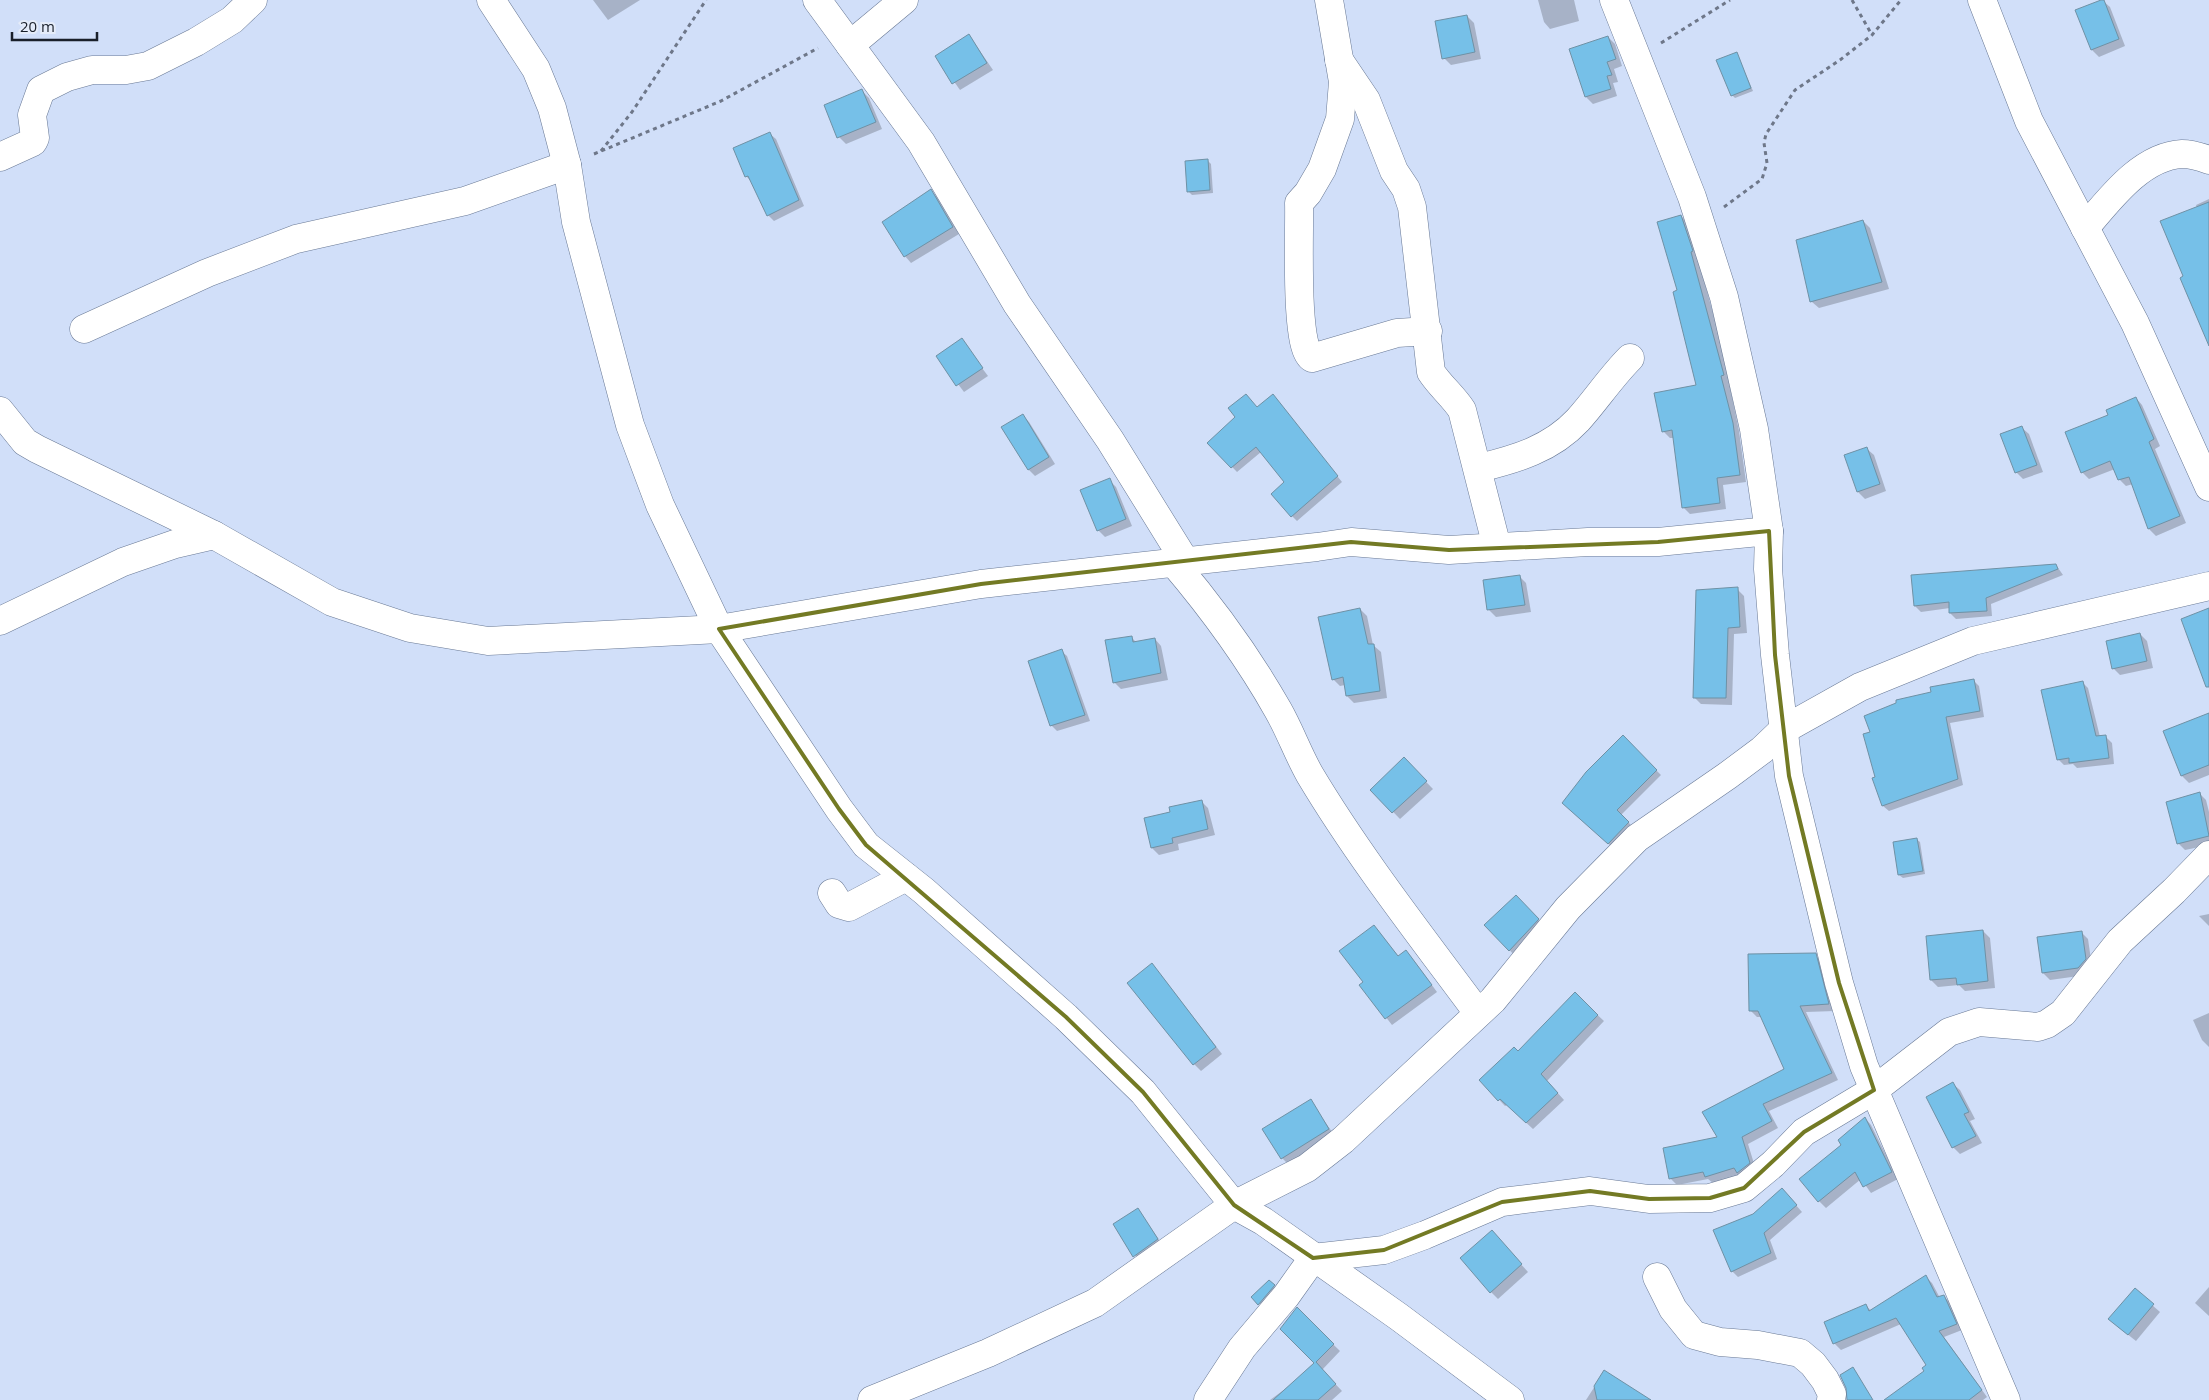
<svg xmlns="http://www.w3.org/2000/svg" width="2209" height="1400" font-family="'Open Sans',sans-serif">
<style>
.shadow{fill:#0003}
.building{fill:#76c0e8;stroke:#6f91a5}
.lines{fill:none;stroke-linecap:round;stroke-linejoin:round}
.minor-casing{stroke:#697995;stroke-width:29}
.path{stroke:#6e7789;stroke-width:3;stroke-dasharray:4 4;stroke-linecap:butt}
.minor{stroke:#fff;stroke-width:28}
.marked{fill:none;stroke:#737a24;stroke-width:4;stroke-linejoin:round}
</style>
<rect width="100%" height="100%" fill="#d1dff9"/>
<!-- shadow -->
<g class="shadow">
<path d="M 593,0 L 640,0 L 608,20 Z"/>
<path d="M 1538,0 L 1574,0 L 1579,21 L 1550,29 L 1544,22 Z"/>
<path d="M 2103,1 L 2110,7 L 2125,46 L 2099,57 L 2092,50 L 2077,11 Z"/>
<path d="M 1467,16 L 1474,23 L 1481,59 L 1451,65 L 1444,58 Z"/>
<path d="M 969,35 L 993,70 L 960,90 L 936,56 Z"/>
<path d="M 1608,37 L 1615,44 L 1622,66 L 1614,69 L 1618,82 L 1613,83 L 1617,96 L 1593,104 L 1586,97 Z"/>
<path d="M 1737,54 L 1753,91 L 1735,98 L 1732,95 Z"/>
<path d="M 862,91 L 869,98 L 882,129 L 846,144 L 839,137 Z"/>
<path d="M 770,134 L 776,139 L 804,206 L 774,221 L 768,215 L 752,182 L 746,176 Z"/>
<path d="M 1207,160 L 1211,164 L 1213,193 L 1192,195 L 1189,192 L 1186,162 Z"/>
<path d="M 930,190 L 937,197 L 959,234 L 911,263 L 905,256 Z"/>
<path d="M 2209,199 L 2209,316 L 2185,277 L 2197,208 L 2196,205 Z"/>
<path d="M 1681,216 L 1688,223 L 1720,338 L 1739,431 L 1746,482 L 1723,485 L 1726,509 L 1690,514 L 1683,507 L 1674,438 L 1670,438 L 1663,431 L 1697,386 L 1679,291 Z"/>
<path d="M 1863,221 L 1870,228 L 1889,289 L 1819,308 L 1812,302 Z"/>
<path d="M 961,340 L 988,376 L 964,392 L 937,356 Z"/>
<path d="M 1273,396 L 1342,482 L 1297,521 L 1292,516 L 1285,483 L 1261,452 L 1237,472 L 1209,443 Z"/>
<path d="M 2136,398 L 2142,405 L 2160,446 L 2155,449 L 2186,523 L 2156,536 L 2149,529 L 2133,484 L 2126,486 L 2119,479 L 2115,469 L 2089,479 L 2082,472 L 2110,416 Z"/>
<path d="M 1023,416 L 1029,422 L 1055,464 L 1035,476 L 1028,469 Z"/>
<path d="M 2022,428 L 2029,434 L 2043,472 L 2023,479 L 2016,472 Z"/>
<path d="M 1867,449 L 1874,455 L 1886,491 L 1865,499 L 1858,492 Z"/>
<path d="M 1109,480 L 1116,487 L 1132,526 L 1105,537 L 1098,530 Z"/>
<path d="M 2056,565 L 2063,575 L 1991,604 L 1992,616 L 1956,619 L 1950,613 L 1950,608 L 1921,612 L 1915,606 Z"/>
<path d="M 1519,576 L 1526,583 L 1531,612 L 1496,617 L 1489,610 L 1485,581 Z"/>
<path d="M 1737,589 L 1744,596 L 1747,633 L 1734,634 L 1732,705 L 1701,704 L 1694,697 Z"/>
<path d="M 1360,609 L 1367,616 L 1373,645 L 1381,652 L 1387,698 L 1354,703 L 1347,696 L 1345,685 L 1340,686 L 1333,679 Z"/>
<path d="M 2140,634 L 2147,641 L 2153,668 L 2120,675 L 2113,668 Z"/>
<path d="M 1131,637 L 1137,643 L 1155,639 L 1161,646 L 1168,680 L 1121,689 L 1114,682 Z"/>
<path d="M 1061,651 L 1067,656 L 1090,721 L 1057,731 L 1052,726 L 1029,662 Z"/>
<path d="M 1973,680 L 1979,686 L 1984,717 L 1950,723 L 1963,785 L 1889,811 L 1883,806 L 1876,777 L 1871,733 L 1933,693 Z"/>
<path d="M 2082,682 L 2088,688 L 2100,737 L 2106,737 L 2112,743 L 2114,764 L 2077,768 L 2073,764 L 2064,765 L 2058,759 Z"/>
<path d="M 2209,714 L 2209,775 L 2189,783 L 2182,776 L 2164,732 Z"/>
<path d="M 1623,737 L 1661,775 L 1621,815 L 1633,827 L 1613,848 L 1568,808 Z"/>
<path d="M 1404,759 L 1433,789 L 1400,819 L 1372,790 Z"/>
<path d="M 2199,793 L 2206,800 L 2209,812 L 2209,845 L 2185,850 L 2178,843 Z"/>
<path d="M 1201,801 L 1208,808 L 1215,835 L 1178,844 L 1179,850 L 1159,855 L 1152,848 L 1172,813 Z"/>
<path d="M 1916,839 L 1920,842 L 1925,874 L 1903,878 L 1899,875 L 1894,843 Z"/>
<path d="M 1516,897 L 1545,927 L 1516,957 L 1486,925 Z"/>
<path d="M 2209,914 L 2209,926 L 2199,916 Z"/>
<path d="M 1374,926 L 1399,957 L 1406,952 L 1412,958 L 1437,992 L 1392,1025 L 1361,985 L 1365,982 Z"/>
<path d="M 1983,931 L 1990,938 L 1995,988 L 1965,991 L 1959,985 L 1938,987 L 1931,980 Z"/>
<path d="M 2081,932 L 2088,939 L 2092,967 L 2086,975 L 2050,980 L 2043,973 Z"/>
<path d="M 1815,955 L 1822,962 L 1835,1011 L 1806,1012 L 1838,1080 L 1769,1111 L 1778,1128 L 1748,1144 L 1756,1170 L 1713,1183 L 1708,1179 L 1677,1185 L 1670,1178 L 1719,1138 L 1785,1070 L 1762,1017 L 1757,1017 L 1750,1010 Z"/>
<path d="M 1152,964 L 1222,1054 L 1201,1071 L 1194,1064 Z"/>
<path d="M 1575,994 L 1604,1021 L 1547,1081 L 1564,1100 L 1533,1129 L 1507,1105 L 1505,1106 L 1480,1080 L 1518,1052 Z"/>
<path d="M 2209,1013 L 2209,1047 L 2202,1040 L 2193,1020 Z"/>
<path d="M 1953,1084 L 1960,1090 L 1975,1119 L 1970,1121 L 1982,1143 L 1960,1154 L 1953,1147 Z"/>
<path d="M 1310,1101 L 1335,1136 L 1289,1165 L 1282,1158 Z"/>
<path d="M 1865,1118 L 1871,1125 L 1898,1179 L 1871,1193 L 1861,1179 L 1826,1208 L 1819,1201 L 1843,1146 Z"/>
<path d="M 1788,1196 L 1802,1212 L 1770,1240 L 1777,1259 L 1738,1277 L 1732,1271 L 1753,1215 Z"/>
<path d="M 1138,1210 L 1164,1247 L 1141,1263 L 1114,1225 Z"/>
<path d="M 1498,1239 L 1528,1272 L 1498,1299 L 1491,1292 Z"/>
<path d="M 1926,1277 L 1932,1283 L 1940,1298 L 1944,1296 L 1950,1303 L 1962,1330 L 1944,1337 L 1987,1397 L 1983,1400 L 1886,1400 L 1926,1371 L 1928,1366 L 1901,1324 L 1841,1350 L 1835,1344 L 1826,1322 L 1866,1305 L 1871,1311 Z"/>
<path d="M 1269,1281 L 1277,1289 L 1262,1307 L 1253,1297 Z"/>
<path d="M 2209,1287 L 2209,1316 L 2195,1303 Z"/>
<path d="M 2135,1290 L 2160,1312 L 2136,1341 L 2117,1326 Z"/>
<path d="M 1297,1309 L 1340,1351 L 1322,1370 L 1342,1391 L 1332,1400 L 1270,1400 L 1292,1384 L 1316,1363 Z"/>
<path d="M 1604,1372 L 1649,1400 L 1586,1400 Z"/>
</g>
<!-- building -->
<g class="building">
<path d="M 2101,0 L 2104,0 L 2119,39 L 2091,50 L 2075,10 Z"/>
<path d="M 1467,15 L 1475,52 L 1442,59 L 1435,21 Z"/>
<path d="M 969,34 L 987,63 L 952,84 L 935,56 Z"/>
<path d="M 1608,36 L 1616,59 L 1607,62 L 1612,75 L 1607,76 L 1611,89 L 1585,97 L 1569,49 Z"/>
<path d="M 1737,52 L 1751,88 L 1731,96 L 1716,60 Z"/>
<path d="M 862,89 L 876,122 L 837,138 L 824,105 Z"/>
<path d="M 770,132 L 799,200 L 767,216 L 748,176 L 745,177 L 733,148 Z"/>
<path d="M 1208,159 L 1210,190 L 1187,192 L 1185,161 Z"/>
<path d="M 931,189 L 953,227 L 904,257 L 882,222 Z"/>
<path d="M 2209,202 L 2209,346 L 2180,278 L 2183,276 L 2160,221 Z"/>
<path d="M 1681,215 L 1693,251 L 1691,252 L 1724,375 L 1721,376 L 1733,423 L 1740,475 L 1717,478 L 1720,503 L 1682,508 L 1672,430 L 1662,432 L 1654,393 L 1696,385 L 1673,292 L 1677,290 L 1657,222 Z"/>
<path d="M 1863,220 L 1882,282 L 1810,302 L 1796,240 Z"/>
<path d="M 962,338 L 983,368 L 956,386 L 936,356 Z"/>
<path d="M 1246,394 L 1257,407 L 1273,394 L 1338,476 L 1291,517 L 1271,494 L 1284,482 L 1256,447 L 1231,468 L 1207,443 L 1235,417 L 1228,408 Z"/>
<path d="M 2136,397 L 2154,439 L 2149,442 L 2180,516 L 2148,529 L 2129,477 L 2118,480 L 2110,461 L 2081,473 L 2065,432 L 2108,415 L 2106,410 Z"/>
<path d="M 1023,414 L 1049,457 L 1028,470 L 1001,427 Z"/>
<path d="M 2022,426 L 2037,465 L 2015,473 L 2000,434 Z"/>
<path d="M 1867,447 L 1880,484 L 1857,492 L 1844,455 Z"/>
<path d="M 1110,478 L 1126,519 L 1097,531 L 1080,490 Z"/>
<path d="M 2056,564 L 2058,569 L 1986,598 L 1987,611 L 1949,613 L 1949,602 L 1914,606 L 1911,575 Z"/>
<path d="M 1520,575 L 1525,605 L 1487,610 L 1483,580 Z"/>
<path d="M 1738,587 L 1740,627 L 1728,628 L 1726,698 L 1693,698 L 1696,590 Z"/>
<path d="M 1360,608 L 1368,644 L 1374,644 L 1380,691 L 1346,696 L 1343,677 L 1332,680 L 1318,617 Z"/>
<path d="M 2209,608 L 2209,687 L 2206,687 L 2181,619 Z"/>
<path d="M 2140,633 L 2147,661 L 2112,669 L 2106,641 Z"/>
<path d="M 1132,636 L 1133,642 L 1155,638 L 1161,673 L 1113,683 L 1105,640 Z"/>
<path d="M 1062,649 L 1085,715 L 1050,726 L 1028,661 Z"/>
<path d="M 1974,679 L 1980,711 L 1946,717 L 1958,779 L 1882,806 L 1872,778 L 1875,777 L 1863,734 L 1870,732 L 1864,716 L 1896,703 L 1896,700 L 1931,692 L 1930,687 Z"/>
<path d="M 2083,681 L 2096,736 L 2106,735 L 2109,758 L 2069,763 L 2069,758 L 2057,760 L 2041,690 Z"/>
<path d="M 2209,713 L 2209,765 L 2181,776 L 2163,731 Z"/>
<path d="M 1623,735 L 1657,770 L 1617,810 L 1629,822 L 1608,844 L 1562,803 L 1586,772 Z"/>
<path d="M 1404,757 L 1427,781 L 1392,813 L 1370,790 Z"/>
<path d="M 2200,792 L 2209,836 L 2177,844 L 2166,802 Z"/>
<path d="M 1202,800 L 1208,829 L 1172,838 L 1173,843 L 1151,848 L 1144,818 L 1170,812 L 1169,807 Z"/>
<path d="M 1917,838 L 1923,871 L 1898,875 L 1893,842 Z"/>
<path d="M 1516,895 L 1539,919 L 1509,951 L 1484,925 Z"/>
<path d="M 1374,925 L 1398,956 L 1406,950 L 1432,985 L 1385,1019 L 1359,985 L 1363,982 L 1339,951 Z"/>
<path d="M 1983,930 L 1988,981 L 1957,985 L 1956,978 L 1930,980 L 1926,936 Z"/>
<path d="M 2082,931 L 2086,959 L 2078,968 L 2042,973 L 2037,937 Z"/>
<path d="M 1816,953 L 1829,1004 L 1800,1006 L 1832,1073 L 1763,1104 L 1772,1121 L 1742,1137 L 1750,1163 L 1737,1173 L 1734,1168 L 1705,1177 L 1703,1172 L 1669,1179 L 1663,1148 L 1717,1137 L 1702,1112 L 1784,1069 L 1758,1011 L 1749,1011 L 1748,954 Z"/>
<path d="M 1152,963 L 1216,1047 L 1193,1065 L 1127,983 Z"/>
<path d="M 1575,992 L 1598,1015 L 1541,1074 L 1558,1093 L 1526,1123 L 1500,1099 L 1498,1101 L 1479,1080 L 1514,1047 L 1518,1051 Z"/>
<path d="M 1953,1082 L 1969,1112 L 1964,1114 L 1976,1136 L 1952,1148 L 1926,1097 Z"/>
<path d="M 1311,1099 L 1329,1129 L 1281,1159 L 1262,1129 Z"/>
<path d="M 1865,1117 L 1892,1172 L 1863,1187 L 1855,1172 L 1818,1202 L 1799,1179 L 1841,1145 L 1838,1140 Z"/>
<path d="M 1782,1188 L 1797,1205 L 1764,1233 L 1771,1253 L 1731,1272 L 1713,1230 L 1753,1214 Z"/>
<path d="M 1138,1208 L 1158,1239 L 1133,1257 L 1113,1224 Z"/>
<path d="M 1492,1230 L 1522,1264 L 1490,1293 L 1460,1258 Z"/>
<path d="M 1926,1275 L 1937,1297 L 1944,1295 L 1957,1324 L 1939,1331 L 1982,1390 L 1969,1400 L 1884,1400 L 1924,1371 L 1922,1368 L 1926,1365 L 1896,1318 L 1833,1344 L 1824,1322 L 1866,1304 L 1869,1311 Z"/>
<path d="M 1269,1280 L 1275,1285 L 1258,1305 L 1251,1297 Z"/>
<path d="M 2135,1288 L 2154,1304 L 2128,1335 L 2108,1319 Z"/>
<path d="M 1297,1307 L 1334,1344 L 1316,1362 L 1336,1384 L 1318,1400 L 1273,1400 L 1314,1363 L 1280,1329 Z"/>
<path d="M 1853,1367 L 1873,1400 L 1847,1400 L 1846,1388 L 1840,1375 Z"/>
<path d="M 1604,1370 L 1651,1400 L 1597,1400 L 1594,1386 Z"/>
</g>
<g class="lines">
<defs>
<g id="minor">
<path d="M 491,0 L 536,69 L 552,108 L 567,165 L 576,222 L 630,425 L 660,505 L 719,629 L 839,809 L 866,845 L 924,891 L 1066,1017 L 1143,1092 L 1234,1205 L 1263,1221 L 1399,1317 L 1510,1400"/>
<path d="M 817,0 L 921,142 L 1017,304 L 1110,440 L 1185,561"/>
<path d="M 1329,0 L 1343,82 L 1340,119 L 1322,169 L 1308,193 L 1299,203 C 1300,227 1294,349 1312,358 L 1397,333 L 1428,331"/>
<path d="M 1614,0 L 1692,197 L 1724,297 L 1754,429 L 1769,531 L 1768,569 L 1775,655 L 1789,776 L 1839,983 L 1864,1066 L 2006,1400"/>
<path d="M 1982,0 L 2029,121 L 2135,323 L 2209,487"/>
<path d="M 850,45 L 904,0"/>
<path d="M 1339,60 L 1366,100 L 1394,171 L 1406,189 L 1412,207 L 1431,372 C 1440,386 1453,396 1462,410 L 1497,547"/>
<path d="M 0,157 L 33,142 L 35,138 L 32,115 L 41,90 L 67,77 L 92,70 L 126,70 L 148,66 L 196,42 L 232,20 L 253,0"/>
<path d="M 2085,228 C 2109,200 2141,156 2182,154 C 2191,154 2201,157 2209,160"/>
<path d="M 84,329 L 207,273 L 296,239 L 465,201 L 567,165"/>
<path d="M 0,411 L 25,442 L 37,449 L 214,535 L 332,602 L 410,628 L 488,641 L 719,629 L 981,584 L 1317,547 L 1351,542 L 1449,550 L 1588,542 L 1658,542 L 1769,531"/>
<path d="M 1479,468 C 1516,459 1551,449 1578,420 C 1596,400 1611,377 1630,358"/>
<path d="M 1173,562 C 1213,609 1248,657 1278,710 C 1290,731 1298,754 1310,775 C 1359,857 1421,936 1478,1013"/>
<path d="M 0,621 L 123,562 L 175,544 L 214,535"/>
<path d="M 832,893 L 839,904 L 849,907 L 906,877"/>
<path d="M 1657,1277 L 1673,1309 L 1694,1335 L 1720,1342 L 1758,1345 L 1800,1353 L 1813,1364 L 1825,1380 L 1832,1394 L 1831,1400"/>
<path d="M 872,1400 L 988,1353 L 1095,1303 L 1234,1205 L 1307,1168 L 1343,1140 L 1493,1000 L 1568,908 L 1637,838 L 1727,776 L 1762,750 L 1783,730 L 1860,687 L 1973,641 L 2209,586"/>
<path d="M 1208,1400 L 1242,1348 L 1286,1296 L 1313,1258 L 1384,1250 L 1425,1235 L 1502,1202 L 1590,1191 L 1649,1199 L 1710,1198 L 1744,1188 L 1773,1164 L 1804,1132 L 1874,1090 L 1949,1032 L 1979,1022 L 2038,1027 L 2047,1024 L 2063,1013 L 2120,941 L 2174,891 L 2209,855"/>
</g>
</defs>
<!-- minor casing -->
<use href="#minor" class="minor-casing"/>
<!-- path -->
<g class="path">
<path d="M 1852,0 L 1872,35"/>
<path d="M 1661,43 L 1730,0"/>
<path d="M 601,151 L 632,112 L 706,0"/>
<path d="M 594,154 L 721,101 L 818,48"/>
<path d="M 1724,207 L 1762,179 L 1767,163 L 1764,143 L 1766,134 L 1795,90 L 1840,60 L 1872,35 L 1901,0"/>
</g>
<!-- minor -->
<use href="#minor" class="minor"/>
</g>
<!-- marked area -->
<path class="marked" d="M 1769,531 L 1775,655 L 1789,776 L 1839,983 L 1874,1090 L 1804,1132 L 1744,1188 L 1710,1198 L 1649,1199 L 1590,1191 L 1502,1202 L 1384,1250 L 1313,1258 L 1234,1205 L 1143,1092 L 1066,1017 L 866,845 L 839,809 L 719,629 L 981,584 L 1351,542 L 1449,550 L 1658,542 Z"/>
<!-- scale -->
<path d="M12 32v8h85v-8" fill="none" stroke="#191f2a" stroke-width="2.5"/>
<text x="20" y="32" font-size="15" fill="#191f2a" stroke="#e5ecf9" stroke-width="4" paint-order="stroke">20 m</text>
</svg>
